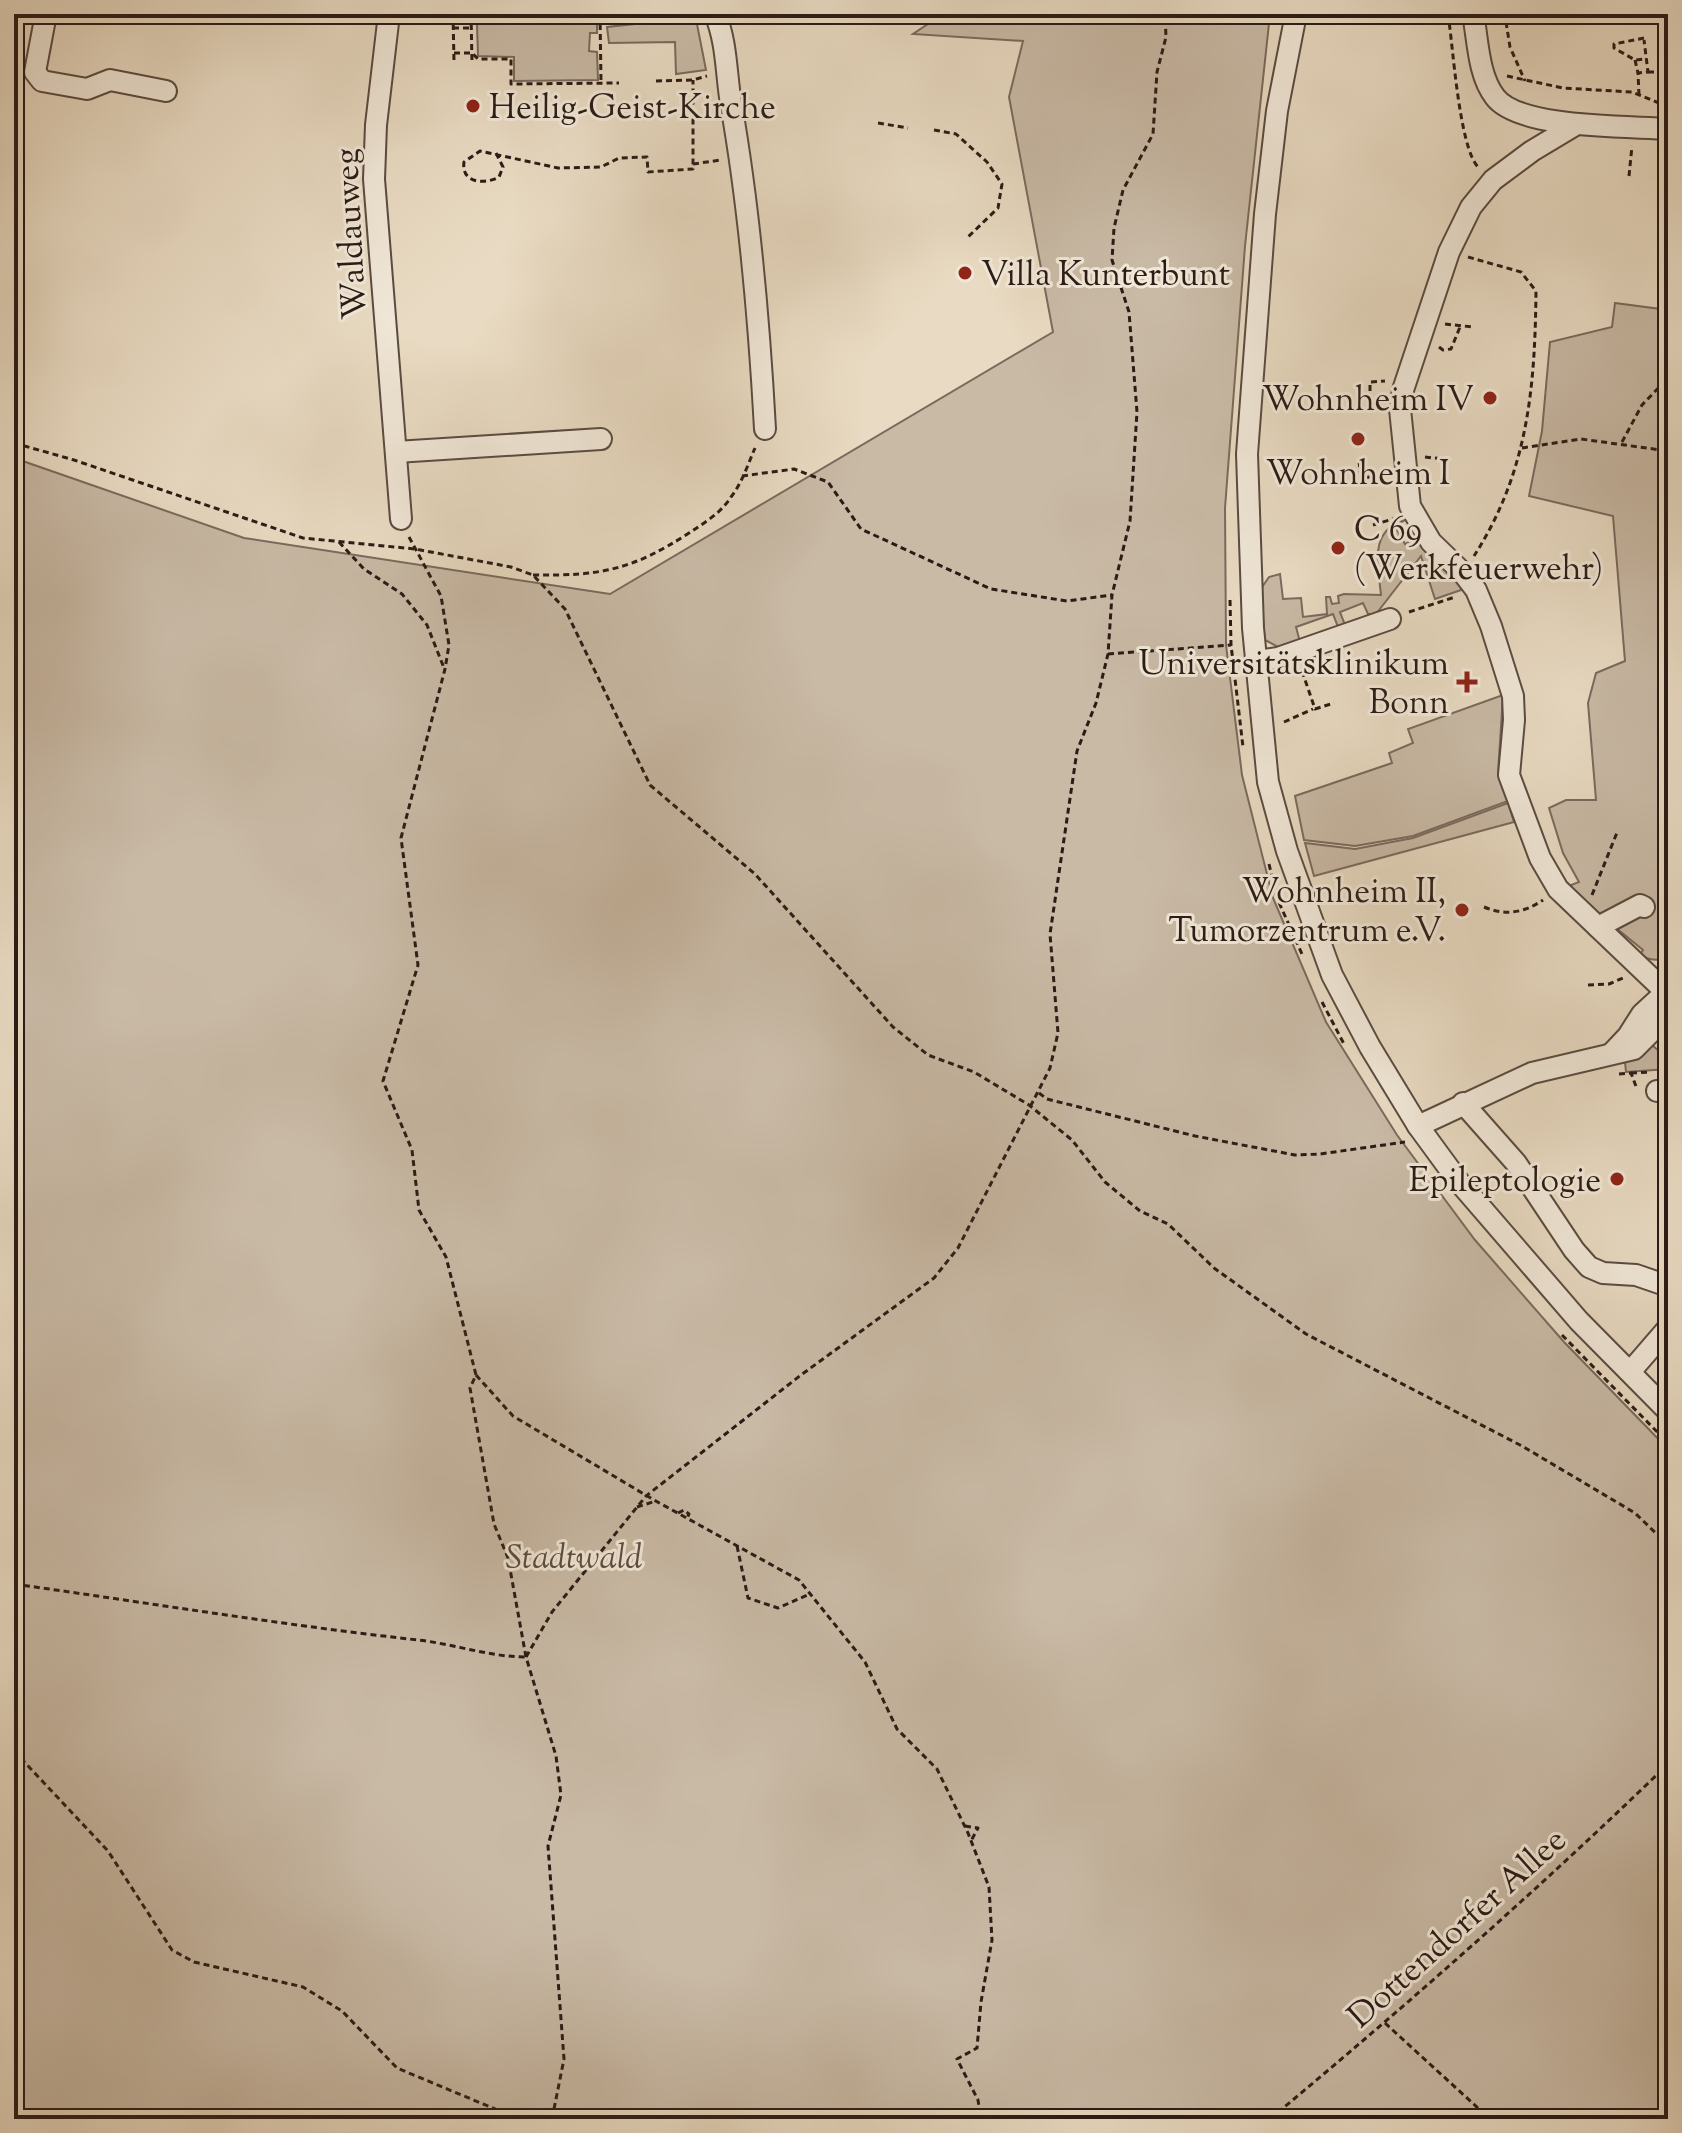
<svg xmlns="http://www.w3.org/2000/svg" width="1682" height="2133" font-family="'Sorts Mill Goudy',serif">
<style>
.green{fill:#c9baa6;stroke:#7a6a5e;stroke-width:2}
.lines{fill:none;stroke-linecap:round;stroke-linejoin:round}
.minor-casing{stroke:#5a4b41;stroke-width:24}
.path{stroke:#2a1b16;stroke-width:3;stroke-dasharray:6 4;stroke-linecap:butt}
.minor{stroke:#f1e8d8;stroke-width:20}
.poi-dot{fill:#8f2418;stroke:#f1e8d8;stroke-width:3}
.labels{text-anchor:middle;stroke-width:6;stroke-linejoin:round;paint-order:stroke}
.poi-label{font-size:34px;fill:#2a1b16;stroke:#f1e8d8;text-anchor:end}
.street-label{font-size:34px;fill:#2a1b16;stroke:#f1e8d8}
.park-label{font-size:34px;font-style:italic;fill:#5a4b41;stroke:#f1e8d8}
</style>
<rect width="100%" height="100%" fill="#e9dbc3"/>
<filter id="stains"><feTurbulence type="fractalNoise" baseFrequency=".0025" numOctaves="4"/><feColorMatrix values="0 0 0 0 .2 0 0 0 0 .09 0 0 0 0 .02 0 0 0 .5 -.17"/></filter>
<radialGradient id="worn" r=".72"><stop offset=".6" stop-color="#630" stop-opacity="0"/><stop offset="1" stop-color="#630" stop-opacity=".3"/></radialGradient>
<!-- green -->
<g class="green">
<path d="M 644,14 L 695,14 L 706,70 L 676,74 L 675,42 L 609,43 L 607,27 L 644,23 Z"/>
<path d="M 943,14 L 1270,14 L 1245,246 L 1225,508 L 1226,645 L 1242,775 L 1273,898 L 1326,1022 L 1397,1135 L 1475,1240 L 1564,1342 L 1668,1449 L 1668,2119 L 14,2119 L 14,458 L 244,538 L 610,594 L 1053,332 L 1009,97 L 1023,41 L 913,34 Z"/>
<path d="M 597,15 L 597,33 L 590,33 L 589,51 L 597,52 L 598,80 L 514,81 L 514,57 L 478,56 L 477,24 Z"/>
<path d="M 1615,303 L 1668,310 L 1668,959 C 1657,960 1649,961 1640,955 L 1643,950 L 1566,887 L 1579,882 L 1563,853 L 1549,808 L 1566,800 L 1596,800 L 1588,703 L 1596,673 L 1625,661 L 1613,516 L 1529,496 L 1542,431 L 1550,342 L 1612,327 Z"/>
<path d="M 1407,519 L 1395,526 L 1405,544 L 1417,537 L 1464,589 L 1435,599 L 1421,556 L 1376,614 L 1368,614 L 1363,603 L 1340,612 L 1345,625 L 1338,627 L 1333,614 L 1296,627 L 1300,642 L 1280,648 L 1265,640 L 1260,590 L 1269,577 L 1280,574 L 1283,599 L 1301,598 L 1303,617 L 1327,614 L 1326,597 L 1330,597 L 1332,604 L 1339,603 L 1338,596 L 1344,594 L 1381,595 C 1378,564 1368,530 1407,519 Z"/>
<path d="M 1503,695 L 1498,774 L 1508,801 L 1413,836 L 1355,846 L 1304,840 L 1295,796 L 1392,763 L 1389,753 L 1413,743 L 1408,729 Z"/>
<path d="M 1508,803 L 1514,822 L 1314,876 L 1305,843 L 1355,849 L 1413,838 Z"/>
<path d="M 1652,1045 L 1668,1059 L 1668,1069 L 1626,1072 L 1625,1062 Z"/>
</g>
<g class="lines">
<defs>
<g id="minor">
<path d="M 46,14 L 35,72 L 42,81 L 87,89 L 110,80 L 166,91"/>
<path d="M 389,14 L 376,125 L 374,179 L 401,519"/>
<path d="M 715,14 C 727,42 726,74 731,104 C 750,212 759,319 765,429"/>
<path d="M 1296,14 L 1277,111 L 1265,214 L 1247,454 L 1253,628 L 1268,782 L 1287,851 L 1332,975 L 1370,1047 L 1418,1126 L 1459,1182 L 1579,1321 L 1668,1411"/>
<path d="M 1473,14 C 1478,40 1478,75 1495,97 C 1519,129 1629,126 1668,129"/>
<path d="M 1577,124 L 1532,151 L 1493,180 L 1471,207 L 1449,252 L 1403,390 L 1400,409 L 1410,506 L 1431,542 L 1463,573 L 1476,590 L 1491,626 L 1513,696 L 1514,720 L 1509,775 L 1540,858 L 1558,889 L 1668,994"/>
<path d="M 396,452 L 601,439"/>
<path d="M 1256,661 L 1278,658 L 1390,619"/>
<path d="M 1598,927 L 1640,905 L 1644,907"/>
<path d="M 1612,1053 L 1628,1036 L 1642,1014 L 1667,991"/>
<path d="M 1657,1091 L 1668,1090"/>
<path d="M 1463,1103 L 1516,1163 L 1574,1250 L 1589,1267 L 1603,1273 L 1636,1275 L 1668,1286"/>
<path d="M 1418,1126 L 1532,1073 L 1634,1049 L 1659,1024 L 1665,993"/>
<path d="M 1630,1372 L 1668,1328"/>
</g>
</defs>
<!-- minor casing -->
<use href="#minor" class="minor-casing"/>
<!-- path -->
<g class="path">
<path d="M 453,14 L 454,62"/>
<path d="M 471,14 L 472,62"/>
<path d="M 600,14 L 601,82"/>
<path d="M 1448,14 C 1453,45 1459,147 1478,167"/>
<path d="M 1512,14 L 1506,22 L 1510,47 L 1525,81"/>
<path d="M 453,28 L 469,28"/>
<path d="M 1644,38 L 1614,44 L 1614,48 L 1635,60 L 1646,59"/>
<path d="M 454,53 L 472,53 L 478,59 L 511,59 L 511,84 L 619,83"/>
<path d="M 1635,60 L 1638,73"/>
<path d="M 1648,72 L 1659,72 L 1662,104"/>
<path d="M 1659,72 L 1668,70"/>
<path d="M 1507,76 L 1563,88 L 1632,92 L 1659,103 L 1668,103"/>
<path d="M 656,81 L 693,80 L 707,76"/>
<path d="M 1639,95 L 1638,73 L 1648,72 L 1644,40"/>
<path d="M 878,123 L 908,128"/>
<path d="M 934,130 L 956,134 L 987,162 L 1002,184 L 998,208 L 967,238"/>
<path d="M 496,153 L 503,167 L 499,177 C 484,185 461,183 464,162 L 480,151 L 558,168 L 601,167 L 619,158 L 647,157 L 648,172 L 693,169 L 693,80"/>
<path d="M 693,164 L 721,160"/>
<path d="M 1629,176 L 1632,146"/>
<path d="M 1468,257 L 1521,272 L 1536,291 C 1535,388 1528,472 1474,556"/>
<path d="M 1445,324 L 1473,327"/>
<path d="M 1439,347 L 1443,350 L 1451,349 L 1460,327"/>
<path d="M 1370,391 L 1370,382 L 1385,381"/>
<path d="M 1622,442 L 1642,405 L 1668,378"/>
<path d="M 14,443 L 74,460 L 303,538 L 415,549 L 511,567 L 533,575 L 565,609 L 650,785 L 755,874 L 893,1027 L 928,1055 L 974,1072 L 1029,1105 L 1072,1140 L 1105,1182 L 1140,1211 L 1168,1224 L 1214,1268 L 1306,1334 L 1522,1446 L 1635,1513 L 1668,1545"/>
<path d="M 1522,448 L 1581,439 L 1668,451"/>
<path d="M 1425,457 L 1453,460"/>
<path d="M 1359,461 L 1361,478 L 1388,475"/>
<path d="M 742,476 L 794,469 L 828,482 L 861,529 L 991,589 L 1067,601 L 1112,595"/>
<path d="M 1373,525 L 1396,518"/>
<path d="M 409,537 L 441,596 L 449,645 L 445,669 L 401,838 L 418,965 L 383,1081 L 412,1150 L 419,1210 L 446,1257 L 476,1375 L 470,1388 L 494,1524 L 508,1558 L 526,1657 L 556,1756 L 561,1795 L 548,1846 L 564,2059 L 552,2119"/>
<path d="M 339,542 L 364,569 L 402,594 L 427,625 L 444,668"/>
<path d="M 533,575 C 601,576 632,570 689,533 C 704,523 721,513 731,497 C 742,483 748,464 755,448"/>
<path d="M 1668,587 L 1668,650"/>
<path d="M 1230,600 L 1231,645 L 1243,747"/>
<path d="M 1409,612 L 1455,597"/>
<path d="M 1108,654 L 1231,645"/>
<path d="M 1302,671 L 1315,709 L 1334,703"/>
<path d="M 1284,722 L 1313,709"/>
<path d="M 1269,864 L 1277,898 L 1302,954"/>
<path d="M 1592,895 L 1618,830"/>
<path d="M 1484,907 C 1505,916 1524,913 1543,900"/>
<path d="M 1588,985 L 1609,984 L 1623,978"/>
<path d="M 1322,1002 L 1344,1044"/>
<path d="M 1631,1073 L 1651,1072"/>
<path d="M 1619,1074 L 1631,1073 L 1637,1089"/>
<path d="M 1039,1093 L 1047,1099 L 1195,1136 L 1295,1155 L 1320,1154 L 1405,1142"/>
<path d="M 1562,1335 L 1668,1443"/>
<path d="M 476,1375 L 513,1416 L 654,1500 L 799,1580 L 865,1662 L 897,1729 L 937,1769 L 968,1833 L 989,1887 L 992,1940 L 981,2002 L 977,2048 L 957,2059 L 978,2100 L 981,2119"/>
<path d="M 637,1507 L 656,1501"/>
<path d="M 678,1513 L 684,1510 L 689,1514 L 687,1518"/>
<path d="M 737,1546 L 748,1598 L 778,1608 L 810,1594"/>
<path d="M 14,1584 C 149,1603 283,1625 418,1640 C 454,1644 490,1657 526,1657"/>
<path d="M 526,1657 L 552,1612 L 646,1496 L 801,1375 L 934,1278 L 958,1248 L 1050,1068 L 1058,1033 L 1050,934 L 1077,751 L 1096,703 L 1108,654 L 1112,595 L 1130,521 L 1137,412 L 1129,312 L 1112,260 L 1114,228 L 1123,190 L 1153,134 L 1157,72 L 1166,37 L 1165,14"/>
<path d="M 14,1751 L 108,1851 L 172,1950 L 194,1962 L 303,1987 L 342,2011 L 397,2068 L 495,2109 L 511,2119"/>
<path d="M 965,1826 L 978,1828 L 971,1841"/>
<path d="M 1385,2023 L 1490,2119"/>
<path d="M 1270,2119 C 1407,2005 1540,1888 1668,1764"/>
</g>
<!-- minor -->
<use href="#minor" class="minor"/>
</g>
<!-- markers -->
<g class="poi-dot">
<circle cx="473" cy="106" r="8"/>
<circle cx="965" cy="273" r="8"/>
<circle cx="1490" cy="398" r="8"/>
<circle cx="1358" cy="439" r="8"/>
<circle cx="1338" cy="548" r="8"/>
<path d="M1463 670h8v8h8v8h-8v8h-8v-8h-8v-8h8z"/>
<circle cx="1462" cy="910" r="8"/>
<circle cx="1617" cy="1179" r="8"/>
</g>
<g class="labels">
<!-- poi labels -->
<g class="poi-label">
<text x="489" y="118" text-anchor="start">Heilig-Geist-Kirche</text>
<text x="981" y="285" text-anchor="start">Villa Kunterbunt</text>
<text x="1474" y="410">Wohnheim IV</text>
<text x="1358" y="484" text-anchor="middle">Wohnheim I</text>
<text x="1354" y="540" text-anchor="start">C 69<tspan x="1354" dy="39">(Werkfeuerwehr)</tspan></text>
<text x="1449" y="674">Universitätsklinikum<tspan x="1449" dy="39">Bonn</tspan></text>
<text x="1446" y="902">Wohnheim II,<tspan x="1446" dy="39">Tumorzentrum e.V.</tspan></text>
<text x="1601" y="1191">Epileptologie</text>
</g>
<!-- street labels -->
<g class="street-label">
<text transform="translate(349 234) rotate(-93)" y="12">Waldauweg</text>
<text transform="translate(1456 1927) rotate(-42)" y="12">Dottendorfer Allee</text>
</g>
<!-- park labels -->
<g class="park-label">
<text x="574" y="1568">Stadtwald</text>
</g>
</g>
<!-- margin -->
<rect width="1682" height="2133" fill="none" stroke="#e9dbc3" stroke-width="48"/>
<rect x="16" y="16" width="1650" height="2101" fill="none" stroke="#2a1b16" stroke-width="4"/>
<rect x="24" y="24" width="1634" height="2085" fill="none" stroke="#2a1b16" stroke-width="2"/>
<rect width="100%" height="100%" filter="url(#stains)"/>
<rect width="100%" height="100%" fill="url(#worn)"/>
</svg>
